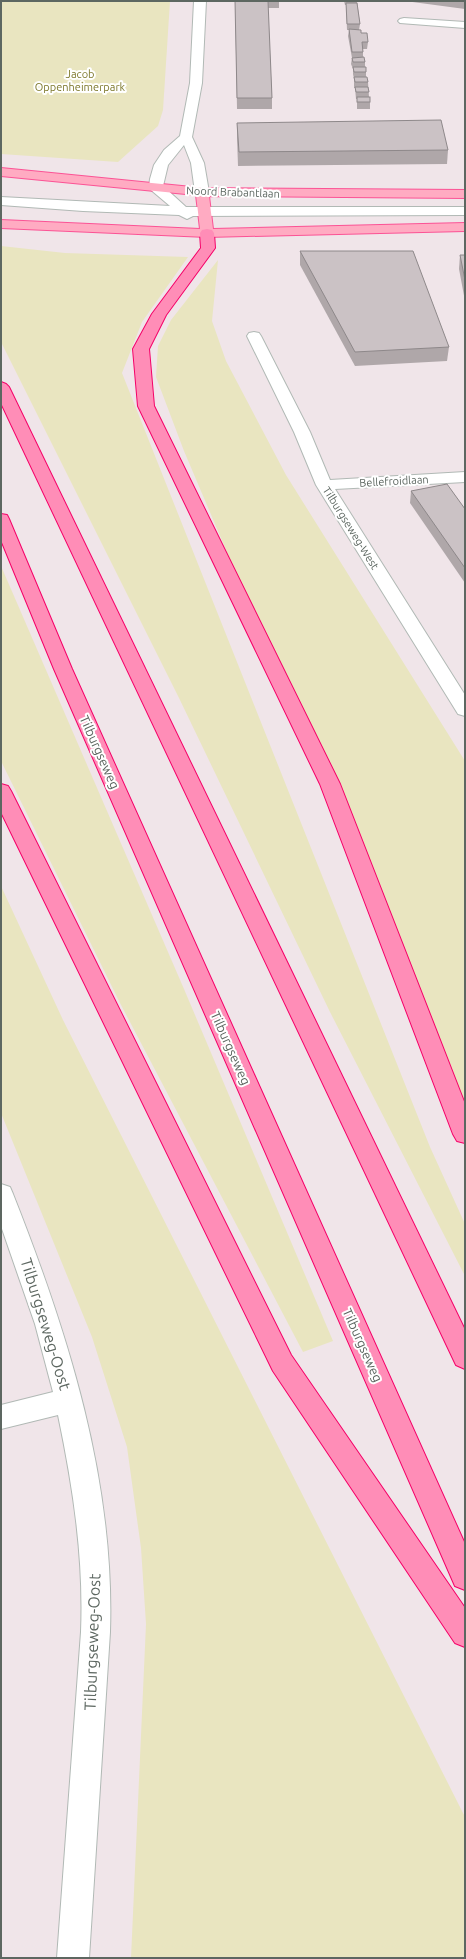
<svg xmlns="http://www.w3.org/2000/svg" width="466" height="1959" font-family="Ubuntu,sans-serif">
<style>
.green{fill:#e9e5c0}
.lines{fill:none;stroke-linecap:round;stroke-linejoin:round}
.minor-casing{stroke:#b1b9b5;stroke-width:2}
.major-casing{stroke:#fb5395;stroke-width:2}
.highway-casing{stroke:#f50068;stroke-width:2}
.minor{fill:#fff;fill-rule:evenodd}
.major{fill:#ffabc2;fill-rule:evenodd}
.highway{fill:#ff8db7;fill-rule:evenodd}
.wall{fill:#afa7a9}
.building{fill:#cbc2c5;stroke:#8e888a}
.labels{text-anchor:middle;stroke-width:4;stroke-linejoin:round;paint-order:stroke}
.far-park-label{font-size:11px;fill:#7e792d;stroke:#fff}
.far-street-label{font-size:11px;fill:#5d6761;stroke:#fff}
.street-label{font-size:13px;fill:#5d6761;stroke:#fff}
.near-street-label{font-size:16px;fill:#5d6761;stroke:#fff}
</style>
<rect width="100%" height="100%" fill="#f0e5e9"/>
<!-- green -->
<g class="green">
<path d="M 1,1 L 170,1 L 163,110 L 158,126 L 118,162 L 1,154 Z"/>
<path d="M 1,246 L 65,253 L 188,257 L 142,322 L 122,373 L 430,1147 L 465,1224 L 465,1276 L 330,1012 L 179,698 L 1,342 Z"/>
<path d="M 218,260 L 212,321 L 226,361 L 286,475 L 465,761 L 465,1113 L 184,451 L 156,377 L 158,346 L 171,320 Z"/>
<path d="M 1,566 L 184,989 L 333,1341 L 303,1352 L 120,1003 L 1,761 Z"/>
<path d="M 1,886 L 63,1020 L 465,1817 L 465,1958 L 131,1958 L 146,1624 L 141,1548 L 127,1447 L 92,1337 L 1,1113 Z"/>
</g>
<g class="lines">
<defs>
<g id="minor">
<path d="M 194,1 L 206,1 L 202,83 L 192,137 L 204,163 L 209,192 L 207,195 L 197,195 L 195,192 L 191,163 L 184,145 L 168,165 L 163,186 L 186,207 L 465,207 L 465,215 L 193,216 L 187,219 L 179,215 L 83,211 L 1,205 L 1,197 L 170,206 L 151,190 L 149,187 L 150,179 L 154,165 L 164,150 L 180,136 L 190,83 Z"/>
<path d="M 404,18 L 465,22 L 465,28 L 400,23 L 398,21 L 400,19 Z"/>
<path d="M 254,332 L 259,333 L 261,336 L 310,432 L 330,480 L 465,472 L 465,482 L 335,489 L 465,695 L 465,716 L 458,714 L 316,485 L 294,432 L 247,336 L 249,333 Z"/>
<path d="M 1,1184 L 10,1187 L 13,1194 C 68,1333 115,1481 110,1632 L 89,1958 L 57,1958 L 81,1632 C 84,1558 73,1487 58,1415 L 1,1429 L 1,1405 L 53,1392 L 35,1324 L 1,1226 Z"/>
</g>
<path id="major" d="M 1,168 L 202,188 L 465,190 L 465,198 L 209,196 L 213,229 L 465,223 L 465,231 L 207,237 L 1,228 L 1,220 L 200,229 L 196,195 L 1,176 Z"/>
<g id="highway">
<path d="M 207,229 L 212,230 L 214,233 L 215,248 L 166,315 L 149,349 L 154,406 L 340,784 L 465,1104 L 465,1143 L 457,1141 L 453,1134 L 320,784 L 138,406 L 133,349 L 152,314 L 201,248 L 200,233 L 202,230 Z"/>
<path d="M 1,382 L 6,384 L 9,387 L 465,1330 L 465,1369 L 456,1365 L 1,403 Z"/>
<path d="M 1,514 L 7,515 L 9,519 L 72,669 L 465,1544 L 465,1590 L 455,1586 L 54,669 L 1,540 Z"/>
<path d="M 1,784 L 8,786 L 11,791 L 291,1355 L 465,1608 L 465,1647 L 455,1643 L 273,1371 L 1,812 Z"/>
</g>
</defs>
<!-- minor casing -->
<use href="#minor" class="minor-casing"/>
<!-- major casing -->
<use href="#major" class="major-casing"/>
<!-- highway casing -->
<use href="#highway" class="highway-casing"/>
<!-- minor -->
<use href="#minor" class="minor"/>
<!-- major -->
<use href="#major" class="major"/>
<!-- highway -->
<use href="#highway" class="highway"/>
</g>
<!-- wall -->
<g class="wall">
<path d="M 235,1 L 279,1 L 279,8 L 268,8 L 272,98 L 272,109 L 237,109 Z"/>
<path d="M 344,1 L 357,1 L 360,24 L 359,30 L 368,42 L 367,49 L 363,49 L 363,57 L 365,62 L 365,67 L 366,72 L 366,77 L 368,82 L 369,97 L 370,102 L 370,109 L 357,109 L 357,99 L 356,99 L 355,88 L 354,88 L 354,79 L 353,74 L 353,69 L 351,64 L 352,58 L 348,36 L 349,30 L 347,30 L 346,5 L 345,5 Z"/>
<path d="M 405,1 L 465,1 L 465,9 Z"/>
<path d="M 237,123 L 448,150 L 447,164 L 238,166 L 237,137 Z"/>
<path d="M 465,147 L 465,160 L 464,160 Z"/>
<path d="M 300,251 L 449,347 L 447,361 L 355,366 L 300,265 Z"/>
<path d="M 460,255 L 465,255 L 465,301 L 459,269 Z"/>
<path d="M 411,491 L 465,509 L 465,583 L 410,503 Z"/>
</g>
<!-- building -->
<g class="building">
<path d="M 235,1 L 268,1 L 272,98 L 237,98 Z"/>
<path d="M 346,3 L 357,3 L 360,24 L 347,24 Z"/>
<path d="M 349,29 L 361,30 L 361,33 L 367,33 L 368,42 L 362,42 L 363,52 L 352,52 Z"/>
<path d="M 364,57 L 365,62 L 353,62 L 352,58 Z"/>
<path d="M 353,67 L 366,67 L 366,72 L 354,72 Z"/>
<path d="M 354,77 L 367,77 L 368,82 L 355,82 Z"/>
<path d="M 355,87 L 368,87 L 369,92 L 356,92 Z"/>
<rect x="357" y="97" width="13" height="5"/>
<path d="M 441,120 L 448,150 L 239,152 L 237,123 Z"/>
<path d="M 300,251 L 413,251 L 449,347 L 355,352 Z"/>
<path d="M 460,255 L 465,255 L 465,280 Z"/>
<path d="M 447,484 L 465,509 L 465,568 L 411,491 Z"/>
</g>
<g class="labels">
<!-- far-park labels -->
<g class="far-park-label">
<text x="80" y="78">Jacob<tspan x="80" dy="13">Oppenheimerpark</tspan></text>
</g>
<!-- far-street labels -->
<g class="far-street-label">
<text transform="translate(233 192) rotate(2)" y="4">Noord Brabantlaan</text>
<text transform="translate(394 481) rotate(-3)" y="4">Bellefroidlaan</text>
<text transform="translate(351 528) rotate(58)" y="4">Tilburgseweg-West</text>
</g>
<!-- street labels -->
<g class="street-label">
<text transform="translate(100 752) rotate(66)" y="5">Tilburgseweg</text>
<text transform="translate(231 1048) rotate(66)" y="5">Tilburgseweg</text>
<text transform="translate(363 1345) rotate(66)" y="5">Tilburgseweg</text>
</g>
<!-- near-street labels -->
<g class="near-street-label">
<text transform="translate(46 1324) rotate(73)" y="6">Tilburgseweg-Oost</text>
<text transform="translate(92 1642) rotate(-88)" y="6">Tilburgseweg-Oost</text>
</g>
</g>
<!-- border -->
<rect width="466" height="1959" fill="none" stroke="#5d6761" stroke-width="4"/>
</svg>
